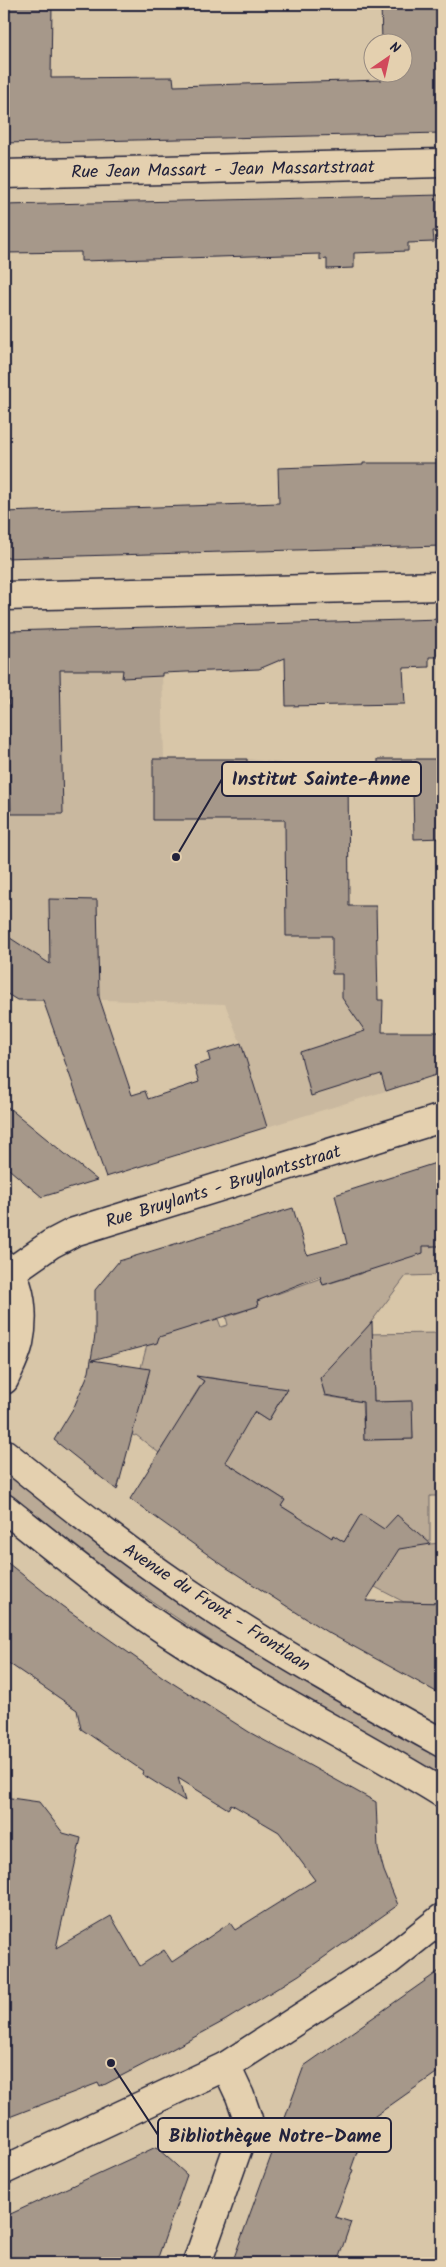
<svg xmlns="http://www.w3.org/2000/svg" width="446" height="2267" font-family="Kalam,sans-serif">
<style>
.built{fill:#c9b89f}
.green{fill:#baaa96;stroke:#6e6668;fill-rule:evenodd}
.building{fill:#a6988a;stroke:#22223b}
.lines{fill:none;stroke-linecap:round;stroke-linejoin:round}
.minor-casing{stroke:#22223b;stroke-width:31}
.tertiary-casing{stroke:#22223b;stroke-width:31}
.minor{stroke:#e4d0af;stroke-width:28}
.tertiary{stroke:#e4d0af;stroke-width:28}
.labels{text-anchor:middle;stroke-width:5;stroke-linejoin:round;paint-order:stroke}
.street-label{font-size:18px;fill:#22223b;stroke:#e4d0af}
.leader{fill:none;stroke:#22223b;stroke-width:2}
.callout-dot{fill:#22223b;stroke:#e4d0af;stroke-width:2}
.callout{fill:#e4d0af;stroke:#22223b;stroke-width:2}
.callout-label{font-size:19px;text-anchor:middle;font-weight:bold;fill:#22223b}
</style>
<rect width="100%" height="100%" fill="#d8c6a8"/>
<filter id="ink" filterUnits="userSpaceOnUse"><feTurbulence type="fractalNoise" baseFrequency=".02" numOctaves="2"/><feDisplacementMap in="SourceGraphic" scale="10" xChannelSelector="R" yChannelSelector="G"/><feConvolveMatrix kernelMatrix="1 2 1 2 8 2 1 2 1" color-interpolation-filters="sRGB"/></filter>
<g filter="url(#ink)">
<!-- built -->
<path class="built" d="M 161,627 L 164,759 L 247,759 L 332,769 L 332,808 L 349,809 L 349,906 L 376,906 L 378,1000 L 383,1000 L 379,1068 L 386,1091 L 267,1127 L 243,1049 L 225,1004 L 12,997 L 4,992 L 4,631 Z"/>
<!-- green -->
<g class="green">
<path d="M 426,1233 L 430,1247 L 440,1244 L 442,1251 L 442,1275 L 406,1276 L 362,1334 L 442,1333 L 442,1481 L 439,1481 L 439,1496 L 430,1496 L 430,1544 L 442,1543 L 442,1603 L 404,1602 L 375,1587 L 383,1574 L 361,1514 L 344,1542 L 333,1535 L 327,1545 L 294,1524 L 299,1517 L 281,1506 L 285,1500 L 238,1470 L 203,1467 L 165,1443 L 159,1453 L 136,1435 L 134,1436 L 128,1431 L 137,1387 L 145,1389 L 149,1373 L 140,1371 L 155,1316 L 184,1308 L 191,1327 L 218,1319 L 221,1327 L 228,1325 L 226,1317 L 258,1306 L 257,1301 L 262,1299 L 260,1293 L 275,1289 L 277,1294 L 321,1278 L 324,1285 L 360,1274 ZM 373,1368 L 374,1402 L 411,1401 L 413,1439 L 364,1440 L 362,1402 L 325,1396 L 321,1380 ZM 206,1377 L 287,1390 L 268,1421 L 254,1412 L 251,1418 L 239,1410 L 203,1411 L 190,1402 Z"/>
<path d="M 10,1476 C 93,1542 180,1607 271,1662 C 327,1696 385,1727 442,1759 L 442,1767 L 438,1774 L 264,1675 L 208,1639 L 119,1579 L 4,1490 L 4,1483 Z"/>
</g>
<!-- building -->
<g class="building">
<path d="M 4,4 L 52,4 L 51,78 L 173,77 L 174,86 L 382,80 L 382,72 L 404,72 L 404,42 L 382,42 L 381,4 L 442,4 L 442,133 L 4,143 Z"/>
<path d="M 442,195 L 442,224 L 440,224 L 441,231 L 433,231 L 434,242 L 408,243 L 408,251 L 354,253 L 354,268 L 327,269 L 327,259 L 320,260 L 320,254 L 81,261 L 81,252 L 4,253 L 4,205 Z"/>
<path d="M 363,463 L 442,463 L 442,546 L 4,558 L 4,512 L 279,503 L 278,468 L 363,465 Z"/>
<path d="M 442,619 L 442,657 L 429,657 L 429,667 L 403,668 L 405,704 L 286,706 L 285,658 L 259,669 L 162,673 L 162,676 L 122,678 L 123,670 L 60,670 L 63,814 L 11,814 L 7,631 Z"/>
<path d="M 153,759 L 247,759 L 247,770 L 348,769 L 349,906 L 376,906 L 378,1000 L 383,1000 L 382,1032 L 442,1032 L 442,1073 L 386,1091 L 381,1074 L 311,1096 L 300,1052 L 365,1031 L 342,998 L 342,974 L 332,974 L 332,936 L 286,936 L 285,820 L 153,820 Z"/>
<path d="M 378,759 L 442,759 L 442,838 L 414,839 L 413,791 L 378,791 Z"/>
<path d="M 49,899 L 97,900 L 99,997 L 132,1095 L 145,1091 L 148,1099 L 199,1082 L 194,1066 L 210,1061 L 208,1053 L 241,1043 L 267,1127 L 106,1177 L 43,1000 L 17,1000 L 4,992 L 4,934 L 50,964 Z"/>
<path d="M 4,1104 L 97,1180 L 42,1197 L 4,1165 Z"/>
<path d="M 442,1161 L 442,1246 L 423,1246 L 423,1253 L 323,1285 L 320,1276 L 257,1301 L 258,1306 L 159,1337 L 157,1343 L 92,1360 L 150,1369 L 117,1490 L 54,1440 L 74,1407 L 89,1372 L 95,1335 L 95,1290 L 119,1261 L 293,1208 L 307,1255 L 347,1244 L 335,1195 Z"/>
<path d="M 372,1322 L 374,1402 L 412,1401 L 413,1439 L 364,1440 L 363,1402 L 325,1395 L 320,1378 Z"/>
<path d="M 196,1376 L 287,1389 L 268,1421 L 254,1412 L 225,1462 L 285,1500 L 281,1506 L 332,1538 L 333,1535 L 344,1542 L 361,1514 L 384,1529 L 397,1515 L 431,1544 L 399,1549 L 366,1601 L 442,1603 L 442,1695 L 327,1632 L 224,1566 L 130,1499 L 204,1381 Z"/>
<path d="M 4,1560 L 62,1606 L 163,1677 L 249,1732 L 376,1802 L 378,1849 L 384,1871 L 398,1905 L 299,1975 L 226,2020 L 152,2060 L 100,2087 L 98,2083 L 4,2119 L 4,1797 L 39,1802 L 63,1833 L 81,1838 L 56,1948 L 111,1916 L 140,1966 L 164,1950 L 172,1962 L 230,1923 L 235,1930 L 315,1880 L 279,1832 L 231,1804 L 228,1809 L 178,1778 L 185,1801 L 142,1774 L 143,1771 L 81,1729 L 77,1710 L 4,1660 Z"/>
<path d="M 442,1969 L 442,2069 L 368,2121 L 351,2169 L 353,2170 L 335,2217 L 351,2222 L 337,2263 L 232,2263 L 304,2066 Z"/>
<path d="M 156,2147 L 187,2175 L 156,2263 L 4,2263 L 4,2217 Z"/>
</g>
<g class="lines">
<defs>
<g id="minor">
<path d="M 4,174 L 442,163"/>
<path d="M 4,596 L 442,586"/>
<path d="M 11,1272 L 51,1244 L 74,1232 L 442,1118"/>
<path d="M 4,2170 L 226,2066 L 388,1961 L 442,1918"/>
<path d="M 197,2263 L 248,2119 L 240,2096 L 226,2066"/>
</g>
<g id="tertiary">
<path d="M 4,1265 C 23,1282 24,1319 19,1343 C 16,1356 9,1369 4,1380"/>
<path d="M 4,1453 C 71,1507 138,1560 210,1607 C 285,1656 364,1700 442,1743"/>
<path d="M 4,1508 C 63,1555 122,1604 186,1644 C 269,1697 358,1741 442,1793"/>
</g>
</defs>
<!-- minor casing -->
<use href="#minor" class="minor-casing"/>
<!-- tertiary casing -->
<use href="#tertiary" class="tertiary-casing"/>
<!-- minor -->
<use href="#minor" class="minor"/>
<!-- tertiary -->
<use href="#tertiary" class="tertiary"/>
</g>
</g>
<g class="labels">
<!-- street labels -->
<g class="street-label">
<text transform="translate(223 169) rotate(-1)" y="6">Rue Jean Massart - Jean Massartstraat</text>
<text transform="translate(223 1186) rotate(-17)" y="6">Rue Bruylants - Bruylantsstraat</text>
<text transform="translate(217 1607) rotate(33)" y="6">Avenue du Front - Frontlaan</text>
</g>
</g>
<!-- callouts -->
<path class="leader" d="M176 857L222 779M111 2063L158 2135"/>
<g class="callout-dot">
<circle cx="176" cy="857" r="5"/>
<circle cx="111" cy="2063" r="5"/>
</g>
<g class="callout">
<rect x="222" y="762" width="199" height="34" rx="5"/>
<rect x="158" y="2118" width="233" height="34" rx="5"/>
</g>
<g class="callout-label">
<text x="321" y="785">Institut Sainte-Anne</text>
<text x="275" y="2142">Bibliothèque Notre-Dame</text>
</g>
<!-- margin -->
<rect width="446" height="2267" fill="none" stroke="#e4d0af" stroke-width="20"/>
<rect x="10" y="10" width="426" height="2247" fill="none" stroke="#22223b" stroke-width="2" filter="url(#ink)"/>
<!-- north arrow -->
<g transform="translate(388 58) rotate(34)"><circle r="24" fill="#e4d0af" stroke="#968a81"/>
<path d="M0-4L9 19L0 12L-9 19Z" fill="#d1495b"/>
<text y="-8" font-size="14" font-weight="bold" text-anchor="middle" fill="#22223b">N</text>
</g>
</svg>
